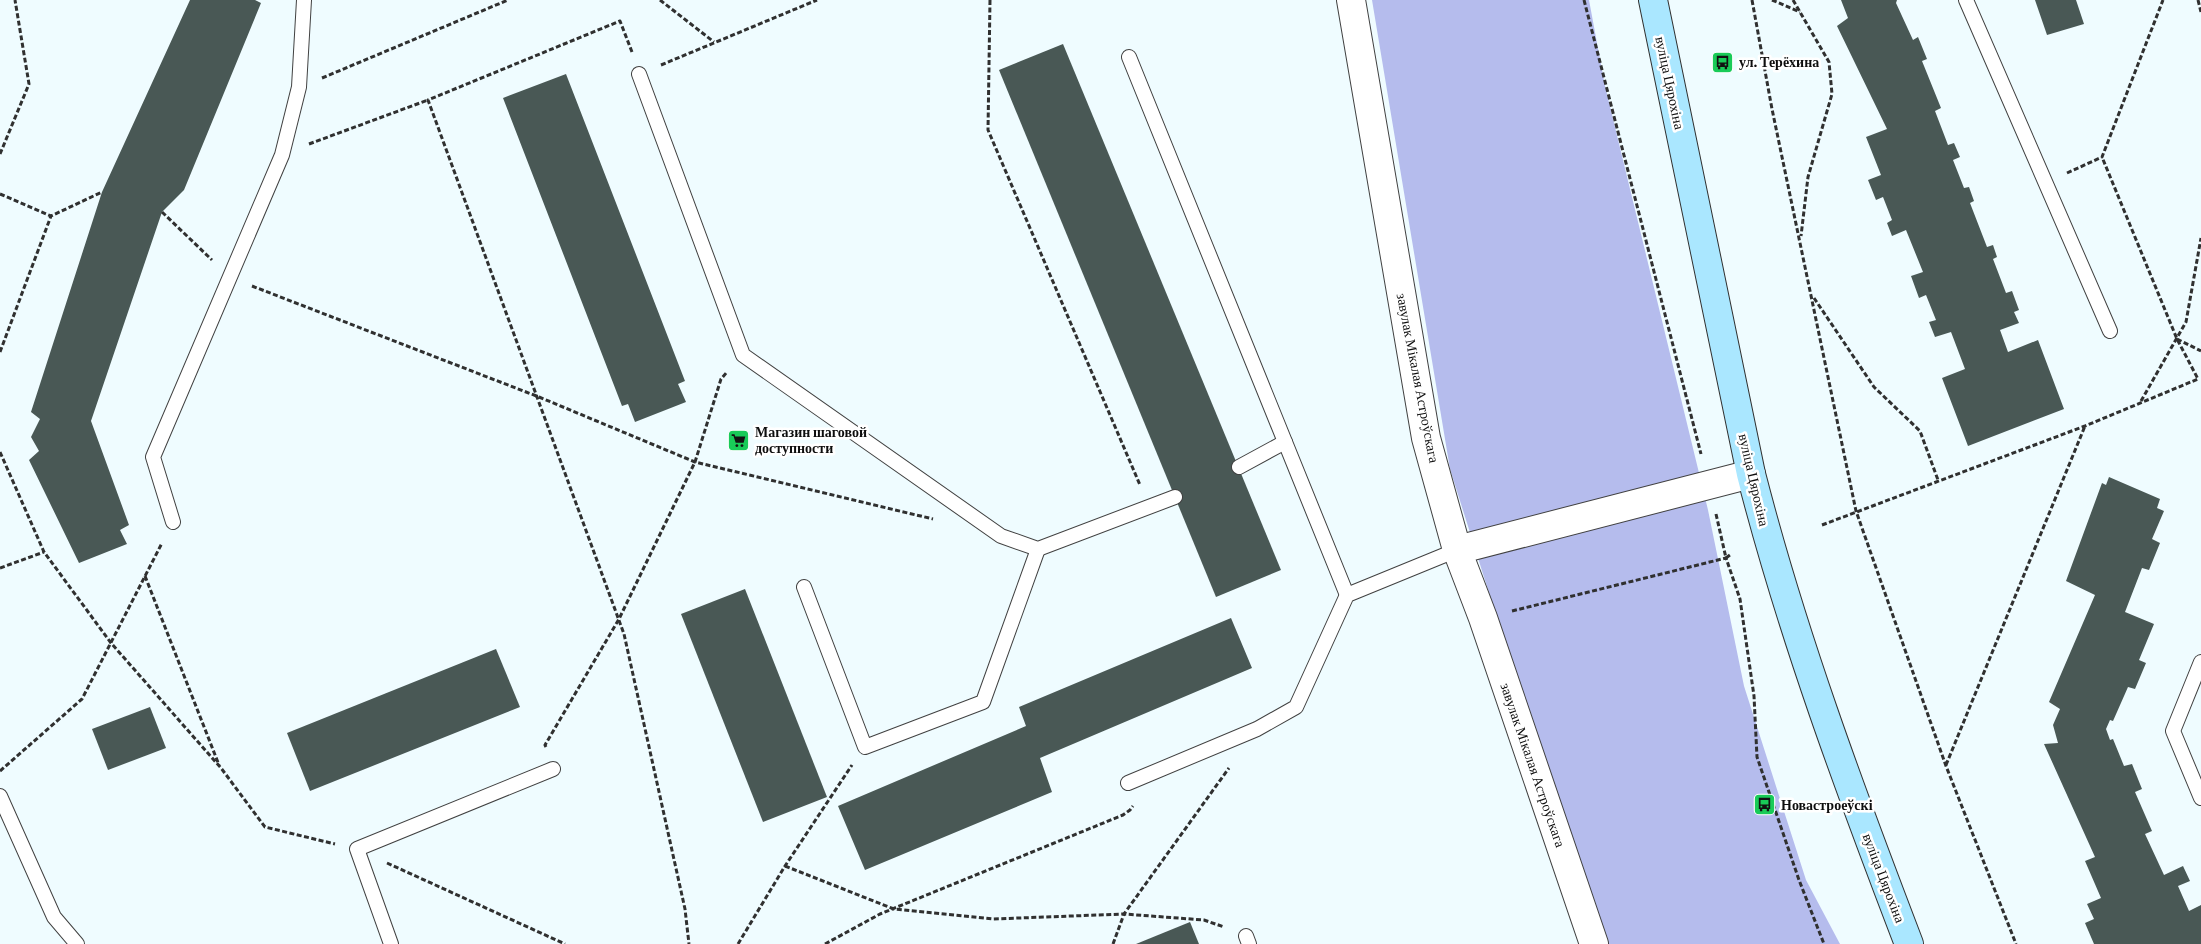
<svg xmlns="http://www.w3.org/2000/svg" width="2201" height="944" font-family="'Crimson Pro',serif">
<style>
.green{fill:#b5bced}
.building{fill:#495855}
.lines{fill:none;stroke-linecap:round;stroke-linejoin:round}
.lane-casing{stroke:#414141;stroke-width:16}
.street-casing{stroke:#414141;stroke-width:30}
.secondary-casing{stroke:#303030;stroke-width:30}
.path{stroke:#303030;stroke-width:3;stroke-dasharray:5 2.5;stroke-linecap:butt}
.lane{stroke:#fff;stroke-width:14}
.street{stroke:#fff;stroke-width:28}
.secondary{stroke:#aae7ff;stroke-width:28}
.labels{text-anchor:middle;stroke-width:5;stroke-linejoin:round;paint-order:stroke}
.poi-label{font-size:14px;font-weight:bold;fill:#0e0e0e;stroke:#fff;text-anchor:start}
.street-label{font-size:14px;fill:#0e0e0e;stroke:#fff}
</style>
<rect width="100%" height="100%" fill="#effcff"/>
<!-- green -->
<path class="green" d="M 1372,0 L 1589,0 L 1605,86 L 1708,510 L 1744,686 L 1806,880 L 1840,944 L 1603,944 L 1585,898 L 1450,469 Z"/>
<!-- building -->
<g class="building">
<path d="M 190,0 L 255,0 L 261,3 L 184,190 L 162,212 L 91,421 L 129,525 L 120,530 L 127,544 L 79,563 L 29,460 L 39,451 L 31,437 L 40,419 L 31,412 L 102,192 Z"/>
<path d="M 1841,0 L 1897,0 L 1896,3 L 1913,40 L 1918,37 L 1927,59 L 1922,61 L 1941,108 L 1935,111 L 1948,145 L 1954,143 L 1960,157 L 1953,160 L 1964,188 L 1969,187 L 1974,201 L 1970,203 L 1987,247 L 1993,245 L 1997,257 L 1993,259 L 2006,293 L 2012,291 L 2019,310 L 2014,312 L 2019,323 L 2000,330 L 2008,352 L 2038,340 L 2064,409 L 1968,446 L 1942,378 L 1965,369 L 1962,361 L 1951,332 L 1935,337 L 1929,322 L 1936,320 L 1926,295 L 1919,298 L 1911,276 L 1923,272 L 1906,230 L 1892,236 L 1887,223 L 1892,220 L 1883,197 L 1876,200 L 1868,180 L 1881,175 L 1866,137 L 1887,129 L 1837,26 L 1848,18 Z"/>
<path d="M 2035,0 L 2076,0 L 2084,24 L 2047,35 Z"/>
<path d="M 1063,44 L 1281,570 L 1216,597 L 999,70 Z"/>
<path d="M 566,74 L 685,381 L 678,384 L 686,402 L 635,422 L 628,404 L 622,406 L 503,98 Z"/>
<path d="M 2109,477 L 2160,499 L 2157,508 L 2164,511 L 2152,539 L 2160,543 L 2149,570 L 2142,568 L 2125,612 L 2154,624 L 2139,660 L 2146,663 L 2135,689 L 2128,687 L 2113,721 L 2110,720 L 2106,729 L 2110,740 L 2113,739 L 2124,766 L 2132,764 L 2142,789 L 2135,792 L 2152,831 L 2145,834 L 2164,875 L 2183,866 L 2190,881 L 2178,886 L 2189,911 L 2201,905 L 2201,944 L 2094,944 L 2085,923 L 2094,919 L 2087,904 L 2101,898 L 2085,861 L 2095,857 L 2044,744 L 2058,743 L 2053,725 L 2060,709 L 2049,702 L 2095,595 L 2066,581 L 2102,483 L 2106,485 Z"/>
<path d="M 745,589 L 827,797 L 763,822 L 681,614 Z"/>
<path d="M 1231,618 L 1252,668 L 1040,758 L 1052,792 L 865,870 L 838,806 L 1026,726 L 1019,707 Z"/>
<path d="M 496,649 L 520,707 L 310,791 L 287,733 Z"/>
<path d="M 150,707 L 166,748 L 108,770 L 92,729 Z"/>
<path d="M 1190,922 L 1199,944 L 1136,944 Z"/>
</g>
<g class="lines">
<defs>
<g id="lane">
<path d="M 1966,0 L 2110,331"/>
<path d="M 1129,57 L 1347,595"/>
<path d="M 639,74 L 743,355 L 1001,536 L 1038,549 L 1175,497"/>
<path d="M 1239,467 L 1285,442"/>
<path d="M 173,522 L 153,457 L 282,155 L 299,87 L 304,0"/>
<path d="M 804,587 L 865,747 L 983,702 L 1038,549"/>
<path d="M 2201,662 L 2173,731 L 2201,798"/>
<path d="M 1128,783 L 1257,729 L 1296,707 L 1347,595 L 1457,550"/>
<path d="M 0,796 L 54,917 L 77,944"/>
<path d="M 1246,936 L 1249,944"/>
<path d="M 391,944 L 357,849 L 553,769"/>
</g>
<g id="street">
<path d="M 1351,0 L 1426,438 L 1457,550 L 1483,618 L 1594,944"/>
<path d="M 1457,550 L 1751,474"/>
</g>
<path id="secondary" d="M 1653,0 L 1751,474 C 1792,634 1850,790 1909,944"/>
</defs>
<!-- lane casing -->
<use href="#lane" class="lane-casing"/>
<!-- street casing -->
<use href="#street" class="street-casing"/>
<!-- secondary casing -->
<use href="#secondary" class="secondary-casing"/>
<!-- path -->
<g class="path">
<path d="M 660,0 L 714,42"/>
<path d="M 990,0 L 988,130 L 1140,485"/>
<path d="M 1584,0 L 1701,454"/>
<path d="M 1752,0 L 1772,109 L 1856,511 L 1946,766 L 2016,944"/>
<path d="M 1772,0 L 1800,12"/>
<path d="M 1793,0 L 1829,62 L 1832,94 L 1808,177 L 1801,236"/>
<path d="M 2198,0 L 2201,12"/>
<path d="M 632,52 L 620,21 L 428,100 L 624,634 L 685,909 L 689,944"/>
<path d="M 661,65 L 817,0"/>
<path d="M 322,78 L 508,0"/>
<path d="M 309,144 L 428,100"/>
<path d="M 0,154 L 29,84 L 15,0"/>
<path d="M 2067,173 L 2102,157 L 2163,0"/>
<path d="M 0,194 L 51,216 L 102,192"/>
<path d="M 162,212 L 212,260"/>
<path d="M 252,286 L 539,397 L 695,462 L 933,519"/>
<path d="M 1814,298 L 1874,387 L 1920,431 L 1938,480"/>
<path d="M 2177,339 L 2201,351"/>
<path d="M 0,352 L 51,216"/>
<path d="M 2141,401 L 2186,322 L 2201,238"/>
<path d="M 0,452 L 44,552 L 111,643 L 221,768 L 265,827 L 335,844"/>
<path d="M 1716,514 L 1726,558 L 1730,555"/>
<path d="M 1822,525 L 2085,426 L 2198,379 L 2177,339 L 2102,157"/>
<path d="M 0,568 L 44,552"/>
<path d="M 145,576 L 219,765"/>
<path d="M 1512,611 L 1726,558 L 1740,599 L 1754,696 L 1757,757 L 1799,880 L 1824,944"/>
<path d="M 546,747 L 545,745 L 619,619 L 695,462 L 721,379 L 727,372"/>
<path d="M 1946,765 L 2085,426"/>
<path d="M 0,771 L 82,699 L 162,543"/>
<path d="M 387,863 L 565,944"/>
<path d="M 785,866 L 894,909 L 993,919 L 1124,914 L 1204,920 L 1224,927"/>
<path d="M 738,944 L 785,866 L 852,765"/>
<path d="M 825,944 L 880,914 L 1123,815 L 1130,810 L 1133,806"/>
<path d="M 1113,944 L 1124,914 L 1229,768"/>
</g>
<!-- lane -->
<use href="#lane" class="lane"/>
<!-- street -->
<use href="#street" class="street"/>
<!-- secondary -->
<use href="#secondary" class="secondary"/>
</g>
<!-- icons -->
<defs>
<symbol id="bus-square" viewBox="-11 -11 22 22"><rect x="-9" y="-9" width="18" height="18" rx="4" fill="#19cb58" stroke="#fff"/><path d="M-5-6H5V4H4V6H2V4H-2V6H-4V4H-5ZM-3.5-4V0h7V-4ZM-3.5 1.2v1.5H-2V1.2ZM2 1.2v1.5H3.5V1.2Z" fill="#111"/></symbol>
<symbol id="supermarket-square" viewBox="-11 -11 22 22"><rect x="-9" y="-9" width="18" height="18" rx="4" fill="#19cb58" stroke="#fff"/><path d="M-6-5.5h2.5l.6 2H6L4.5 2H-2.5L-4.4-4H-6ZM-1.5 3.2a1.3 1.3 0 1 0 .1 0ZM3 3.2a1.3 1.3 0 1 0 .1 0Z" fill="#111"/></symbol>
</defs>
<g fill-rule="evenodd">
<use href="#bus-square" x="1710" y="50" width="25" height="25"/>
<use href="#supermarket-square" x="726" y="428" width="25" height="25"/>
<use href="#bus-square" x="1752" y="792" width="25" height="25"/>
</g>
<g class="labels">
<!-- poi labels -->
<g class="poi-label">
<text x="1739" y="67">ул. Терёхина</text>
<text x="755" y="437">Магазин шаговой<tspan x="755" dy="16">доступности</tspan></text>
<text x="1781" y="810">Новастроеўскі</text>
</g>
<!-- street labels -->
<g class="street-label">
<text transform="translate(1670 83) rotate(78)" y="5">вуліца Цярохіна</text>
<text transform="translate(1418 378) rotate(79)" y="5">завулак Мікалая Астроўскага</text>
<text transform="translate(1754 480) rotate(77)" y="5">вуліца Цярохіна</text>
<text transform="translate(1533 765) rotate(71)" y="5">завулак Мікалая Астроўскага</text>
<text transform="translate(1884 878) rotate(69)" y="5">вуліца Цярохіна</text>
</g>
</g>
</svg>
